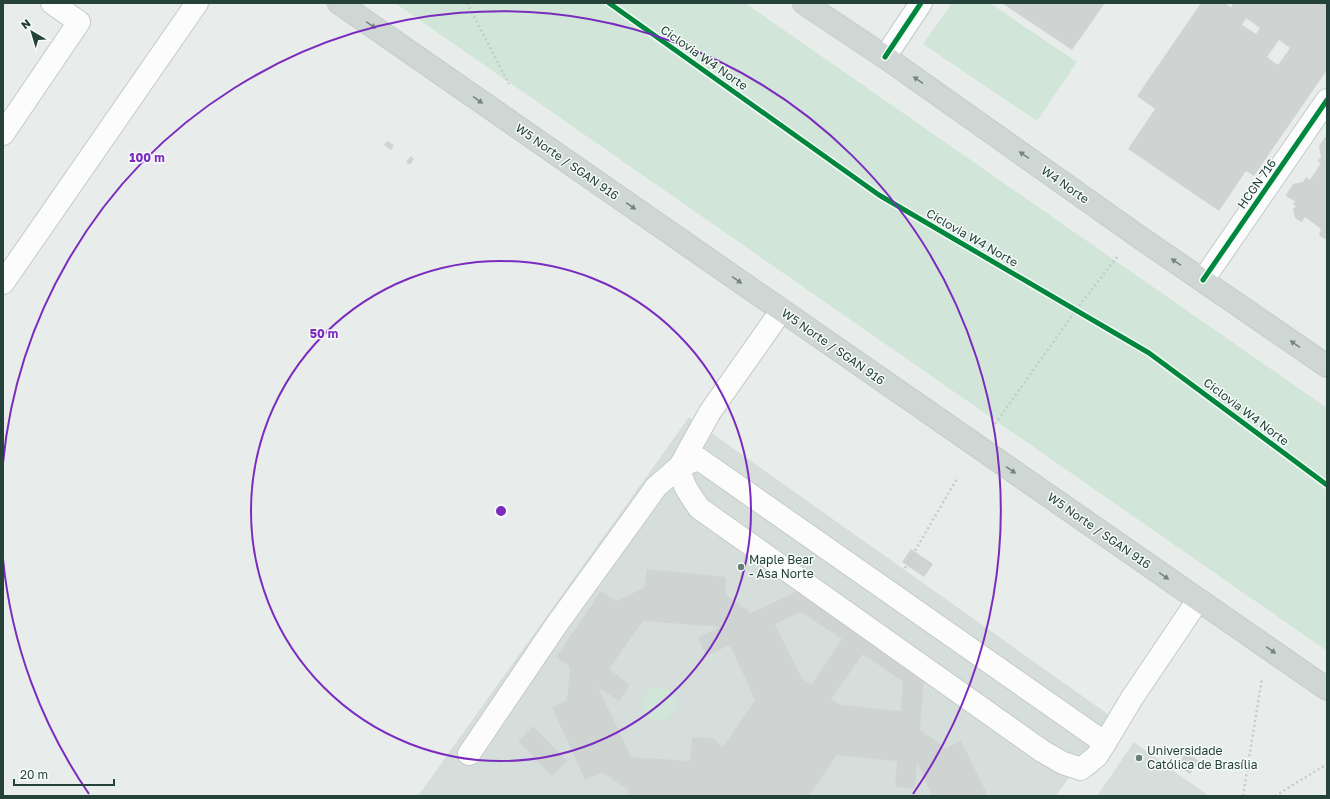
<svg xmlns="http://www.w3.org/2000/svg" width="1330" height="799" font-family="'Golos Text',sans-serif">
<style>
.built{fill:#d6dedb}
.green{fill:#d1e6d8}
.building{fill:#cfd4d2;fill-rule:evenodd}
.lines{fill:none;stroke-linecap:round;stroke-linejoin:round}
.minor-casing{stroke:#c5cac8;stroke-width:24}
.major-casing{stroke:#c3ccc9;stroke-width:24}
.path{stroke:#c3ccca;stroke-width:2.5;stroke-dasharray:2 3;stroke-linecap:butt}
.minor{stroke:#fcfcfc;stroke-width:22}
.major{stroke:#cfd7d5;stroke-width:22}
.cycleway-casing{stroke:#f7fbf9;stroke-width:8}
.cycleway{stroke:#00873e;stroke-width:5}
.oneway{fill:#718580}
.ring{fill:none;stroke:#7b2cbf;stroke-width:2}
.poi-dot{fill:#697e78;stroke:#f7fbf9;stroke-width:1.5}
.labels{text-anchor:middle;stroke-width:3;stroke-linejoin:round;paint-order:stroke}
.street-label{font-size:12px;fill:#24423a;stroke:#f7fbf9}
.poi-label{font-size:12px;fill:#24423a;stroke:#f7fbf9;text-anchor:start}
.centre{fill:#7b2cbf;stroke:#f7fbf9;stroke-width:2}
.ring-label{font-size:12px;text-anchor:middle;font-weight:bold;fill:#7b2cbf;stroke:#f7fbf9;stroke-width:3;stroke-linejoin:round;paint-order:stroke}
</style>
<rect width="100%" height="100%" fill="#e8edeb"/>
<!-- built -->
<g class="built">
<path d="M 689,417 L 1112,717 L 1056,796 L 418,796 Z"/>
<path d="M 1134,742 L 1178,774 L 1209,796 L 1097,796 Z"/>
</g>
<!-- green -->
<g class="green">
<path d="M 395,3 L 745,3 L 1327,408 L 1327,651 Z"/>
<path d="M 952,3 L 990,3 L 1077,62 L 1037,121 L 923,44 Z"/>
<path d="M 668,687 L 678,704 L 666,721 L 648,719 L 641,702 L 650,688 Z"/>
</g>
<!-- building -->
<g class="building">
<path d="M 1002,3 L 1105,3 L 1072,50 Z"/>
<path d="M 1201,3 L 1224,3 L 1231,7 L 1233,3 L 1327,3 L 1327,70 L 1254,176 L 1246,171 L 1219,211 L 1128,149 L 1155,109 L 1137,96 ZM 1246,18 L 1260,28 L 1256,34 L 1242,25 ZM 1279,40 L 1290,48 L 1278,65 L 1267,57 Z"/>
<path d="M 1325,137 L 1327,137 L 1327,238 L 1324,239 L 1319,235 L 1321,229 L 1305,217 L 1302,222 L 1301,222 L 1295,218 L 1293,209 L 1296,206 L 1293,204 L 1295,201 L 1287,197 L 1286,195 L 1293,184 L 1303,182 L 1306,177 L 1310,180 L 1321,163 L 1317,161 L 1321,157 L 1319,146 Z"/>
<path d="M 387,141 L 394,145 L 391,150 L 384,145 Z"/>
<path d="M 411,156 L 414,159 L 410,165 L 406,162 Z"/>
<path d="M 911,549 L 933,564 L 924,577 L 902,562 Z"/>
<path d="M 647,569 L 726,577 L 725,594 L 751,613 L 802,589 L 924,675 L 920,730 L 946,748 L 961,741 L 988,796 L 932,796 L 917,763 L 915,788 L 895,787 L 897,761 L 837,755 L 809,796 L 627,796 L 628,790 L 602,772 L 585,780 L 552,707 L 567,700 L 570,667 L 556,657 L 601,591 L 616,601 L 644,588 ZM 801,612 L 842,639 L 811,685 L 801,677 L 775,624 ZM 643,621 L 720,627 L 698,638 L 706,656 L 730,645 L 755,700 L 723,747 L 713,738 L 692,737 L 690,761 L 631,757 L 598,687 L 619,701 L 630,685 L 609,669 ZM 863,654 L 903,682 L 901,711 L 841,705 L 831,699 Z"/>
<path d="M 533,726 L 567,761 L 552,776 L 518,741 Z"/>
<path d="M 1186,752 L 1199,761 L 1190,774 L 1177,766 Z"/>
</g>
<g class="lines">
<defs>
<g id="minor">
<path d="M 885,57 L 921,3"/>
<path d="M 3,134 L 79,22 L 52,3"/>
<path d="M 1203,280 L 1327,100"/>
<path d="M 3,283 L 197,3"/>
<path d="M 781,311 L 710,412 L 680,466 L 699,459 L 1105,743 L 1132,698 L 1198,600"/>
<path d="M 469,754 L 557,624 L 636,515 L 656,487 L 680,466 C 681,484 689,493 699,508 L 1042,751 L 1063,763 L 1081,769 L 1097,756 L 1105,743"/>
</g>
<g id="major">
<path d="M 339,3 L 1327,689"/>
<path d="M 804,3 L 885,57 L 1135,234 L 1327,366"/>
</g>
</defs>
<!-- minor casing -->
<use href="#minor" class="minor-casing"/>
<!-- major casing -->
<use href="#major" class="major-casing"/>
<!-- path -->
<g class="path">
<path d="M 467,3 L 509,84"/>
<path d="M 995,424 L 1076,310 L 1117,257"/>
<path d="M 905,568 L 958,477"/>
<path d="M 1243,796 L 1262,678"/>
<path d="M 1275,796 L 1327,764"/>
</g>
<!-- minor -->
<use href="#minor" class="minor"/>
<!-- major -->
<use href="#major" class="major"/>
<defs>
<g id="cycleway">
<path d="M 609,3 L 879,195 L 1149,353 L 1327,485"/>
<path d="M 885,57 L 921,3"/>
<path d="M 1203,280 L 1327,100"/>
</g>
</defs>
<!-- cycleway casing -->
<use href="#cycleway" class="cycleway-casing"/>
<!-- cycleway -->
<use href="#cycleway" class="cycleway"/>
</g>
<!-- one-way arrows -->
<defs><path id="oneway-solid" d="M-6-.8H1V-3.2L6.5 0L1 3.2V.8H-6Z"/></defs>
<g class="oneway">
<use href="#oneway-solid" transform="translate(371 25) rotate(35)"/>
<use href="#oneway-solid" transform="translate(918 80) rotate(-145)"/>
<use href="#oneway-solid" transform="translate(478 100) rotate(35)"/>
<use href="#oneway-solid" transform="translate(1024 155) rotate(-145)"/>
<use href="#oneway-solid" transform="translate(631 206) rotate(35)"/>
<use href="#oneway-solid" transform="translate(1176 262) rotate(-146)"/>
<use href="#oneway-solid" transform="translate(737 280) rotate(35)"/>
<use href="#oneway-solid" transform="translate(1295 344) rotate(-145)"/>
<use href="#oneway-solid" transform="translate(1011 470) rotate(35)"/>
<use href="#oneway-solid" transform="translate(1164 576) rotate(35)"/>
<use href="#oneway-solid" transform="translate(1271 650) rotate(35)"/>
</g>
<!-- distance rings -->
<g class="ring">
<circle cx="501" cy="511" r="250"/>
<path d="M89 794A500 500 0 0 1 3 559M3 463A500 500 0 1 1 913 794"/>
</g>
<!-- markers -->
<g class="poi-dot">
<circle cx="741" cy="567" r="4"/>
<circle cx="1139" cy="758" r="4"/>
</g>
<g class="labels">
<!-- street labels -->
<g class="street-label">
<text transform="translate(704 58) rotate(35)" y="4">Ciclovia W4 Norte</text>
<text transform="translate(567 162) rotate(35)" y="4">W5 Norte / SGAN 916</text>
<text transform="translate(1257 184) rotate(-55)" y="4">HCGN 716</text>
<text transform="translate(1065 185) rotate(35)" y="4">W4 Norte</text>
<text transform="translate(972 238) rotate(30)" y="4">Ciclovia W4 Norte</text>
<text transform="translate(833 347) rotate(35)" y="4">W5 Norte / SGAN 916</text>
<text transform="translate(1246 412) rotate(37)" y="4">Ciclovia W4 Norte</text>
<text transform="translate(1099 531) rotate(35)" y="4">W5 Norte / SGAN 916</text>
</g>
<!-- poi labels -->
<g class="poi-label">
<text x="749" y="564">Maple Bear<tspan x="749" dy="14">- Asa Norte</tspan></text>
<text x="1147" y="755">Universidade<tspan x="1147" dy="14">Católica de Brasília</tspan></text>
</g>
</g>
<circle cx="501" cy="511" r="6" class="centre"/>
<g class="ring-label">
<text x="147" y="162">100 m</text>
<text x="324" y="338">50 m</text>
</g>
<!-- border -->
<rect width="1330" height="799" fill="none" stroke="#24423a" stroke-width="8"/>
<!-- north arrow -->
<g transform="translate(32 32) rotate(322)" stroke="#f7fbf9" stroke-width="3" paint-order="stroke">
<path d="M0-3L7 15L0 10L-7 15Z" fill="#24423a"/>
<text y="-6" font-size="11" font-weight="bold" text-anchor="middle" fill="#24423a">N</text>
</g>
<!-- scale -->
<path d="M14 779v6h100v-6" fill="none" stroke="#24423a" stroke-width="2"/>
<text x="20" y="779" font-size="12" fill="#24423a" stroke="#f7fbf9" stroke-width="3" paint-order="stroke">20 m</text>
</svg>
